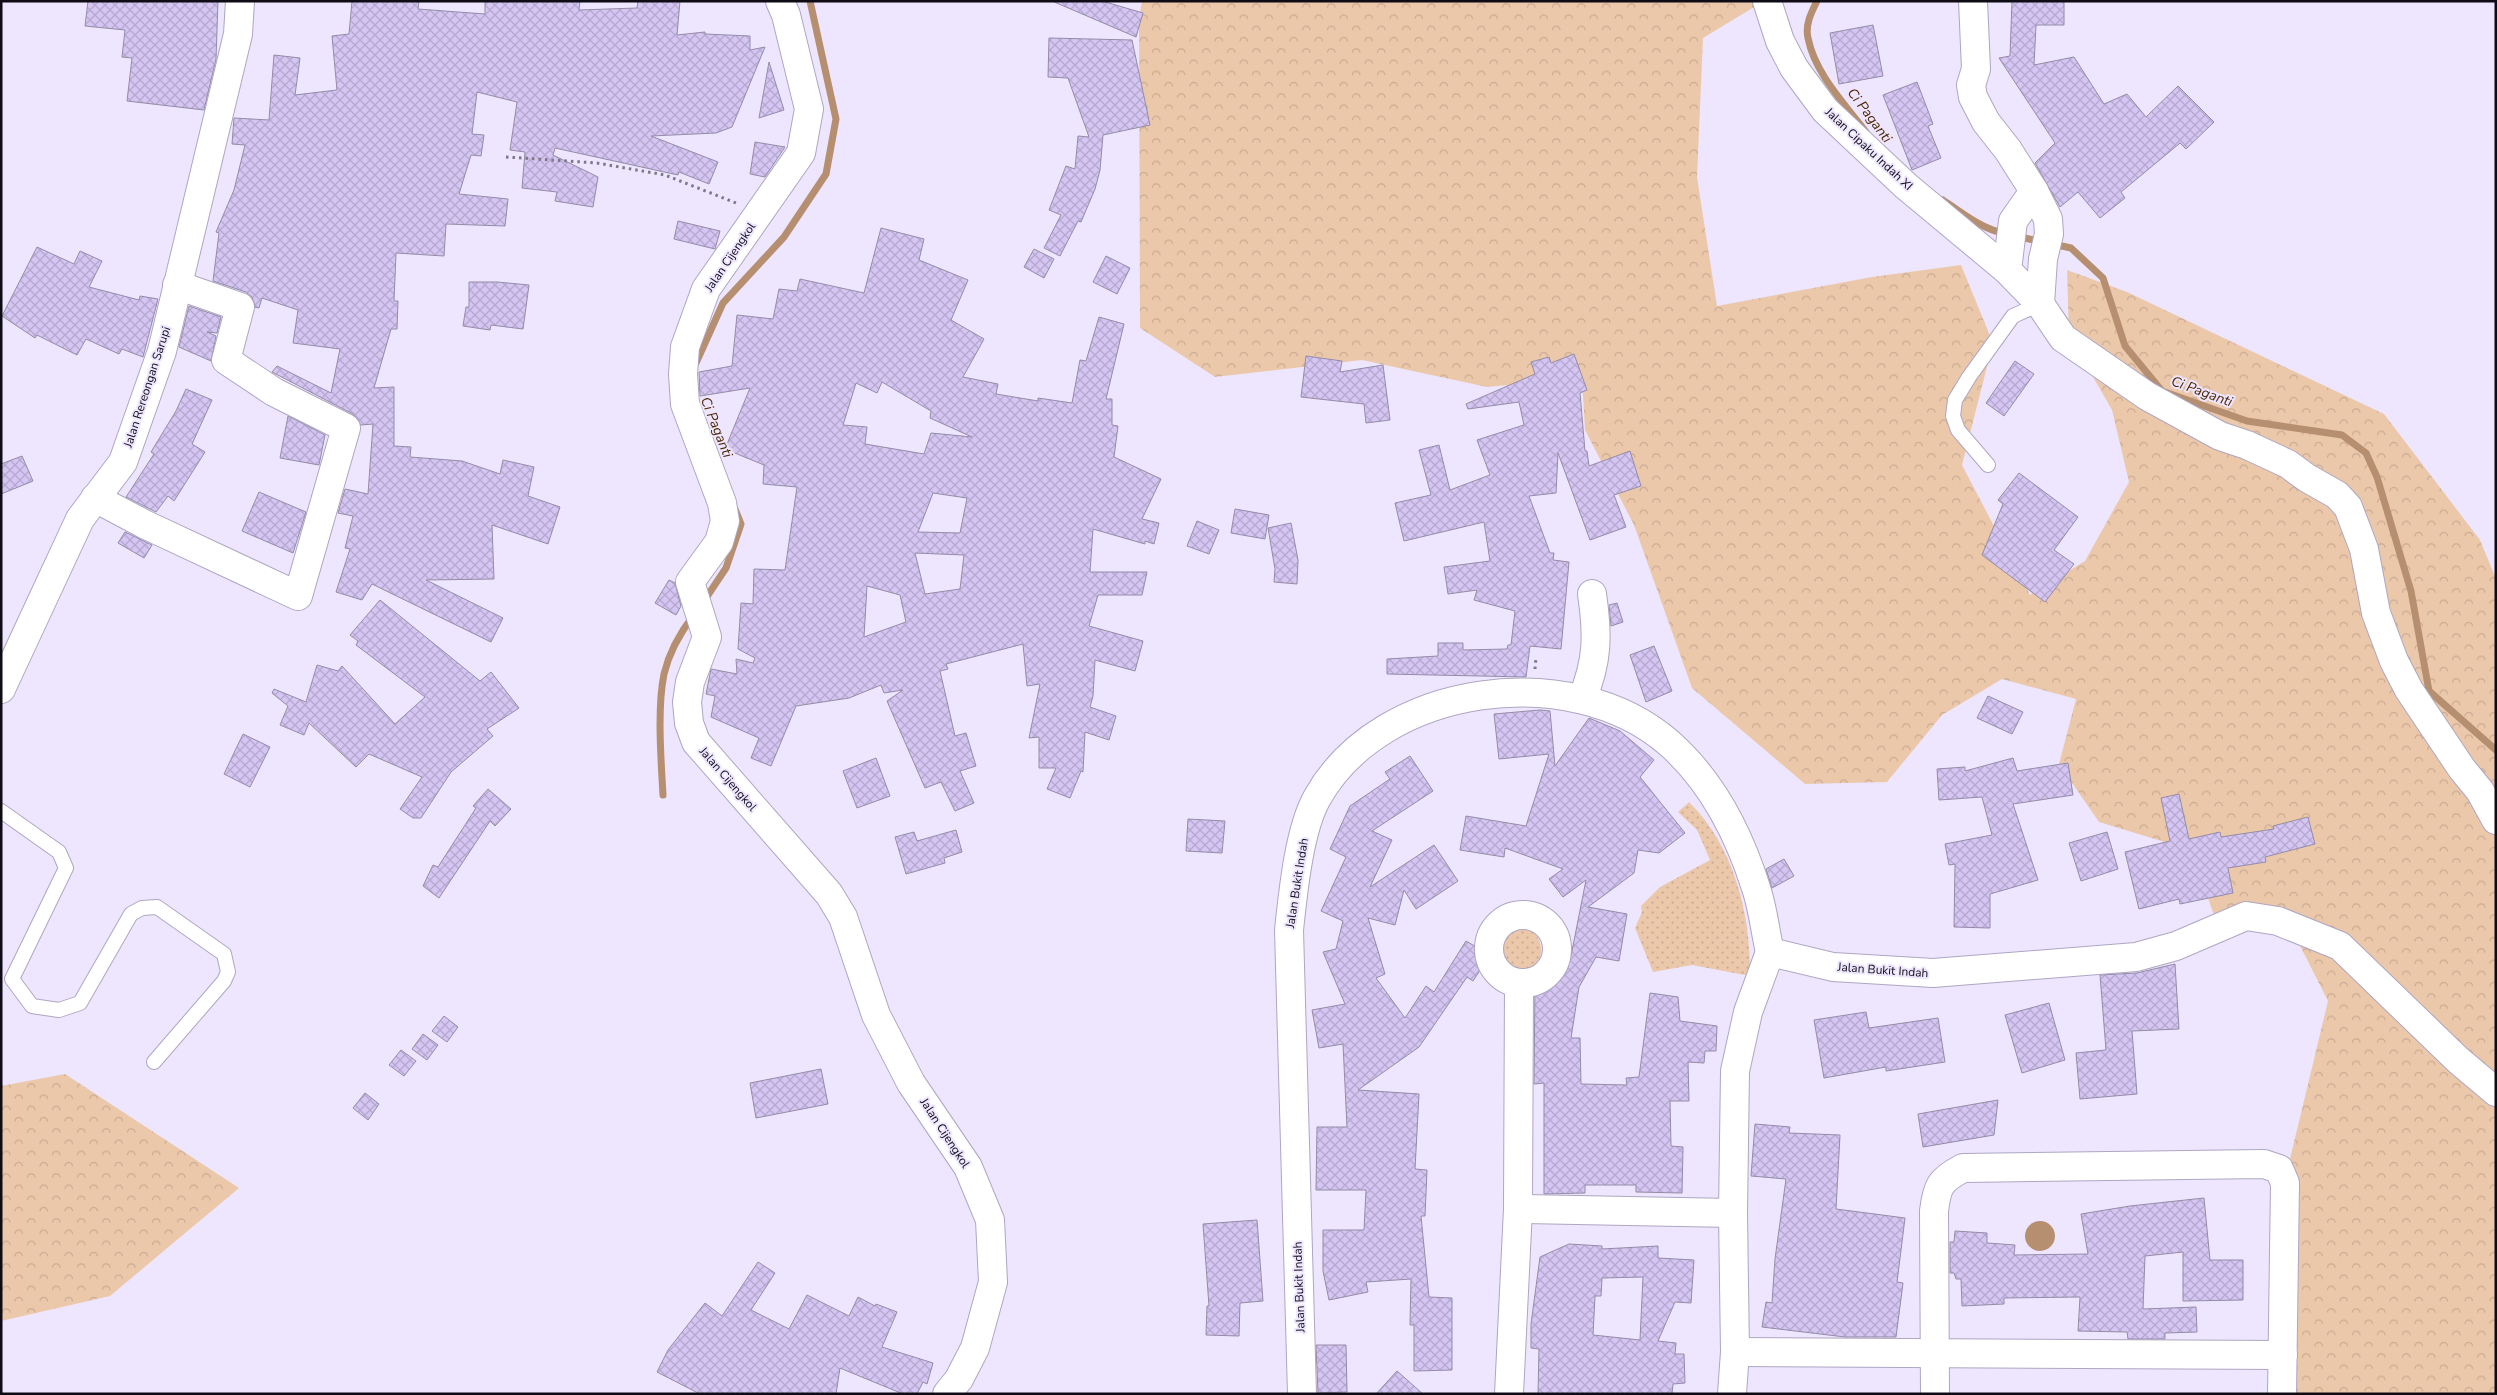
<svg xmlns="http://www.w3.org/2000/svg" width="2497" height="1395" font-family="'Nunito Sans',sans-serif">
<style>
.forest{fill:url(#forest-crowns)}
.park{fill:url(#park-dots)}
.water{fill:#b58f6f}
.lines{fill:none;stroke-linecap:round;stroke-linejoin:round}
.stream{stroke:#b58f6f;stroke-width:7}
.building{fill:url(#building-cross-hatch);stroke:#948ca7;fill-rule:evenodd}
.lane-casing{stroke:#afa6c2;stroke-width:16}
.street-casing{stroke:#afa6c2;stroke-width:30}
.secondary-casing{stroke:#afa6c2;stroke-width:30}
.path{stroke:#7d7788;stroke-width:3;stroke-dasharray:2.5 4;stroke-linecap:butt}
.lane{stroke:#fff;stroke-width:14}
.street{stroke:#fff;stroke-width:28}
.secondary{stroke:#fff;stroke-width:28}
.labels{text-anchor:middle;stroke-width:4;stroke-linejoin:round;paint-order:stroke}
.street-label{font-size:12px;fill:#0f0b15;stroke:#ede6fe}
.water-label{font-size:14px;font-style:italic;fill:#4c2600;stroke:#ede6fe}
</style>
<defs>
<pattern id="forest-crowns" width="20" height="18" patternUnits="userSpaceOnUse" patternTransform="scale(1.25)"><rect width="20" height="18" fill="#ecc8ab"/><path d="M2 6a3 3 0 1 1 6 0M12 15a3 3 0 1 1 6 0" fill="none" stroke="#c9aa92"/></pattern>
<pattern id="park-dots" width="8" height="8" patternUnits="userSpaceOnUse" patternTransform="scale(1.25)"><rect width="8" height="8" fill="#ecc8ab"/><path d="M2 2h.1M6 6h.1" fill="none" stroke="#c9aa92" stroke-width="1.8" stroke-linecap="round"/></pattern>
<pattern id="building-cross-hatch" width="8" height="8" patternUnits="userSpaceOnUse" patternTransform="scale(1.25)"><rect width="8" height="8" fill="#d4c5f2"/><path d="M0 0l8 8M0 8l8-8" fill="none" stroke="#b5a8cf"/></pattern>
</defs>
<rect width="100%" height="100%" fill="#ede6fe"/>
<!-- forest -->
<g class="forest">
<path d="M 1142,1 L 1764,1 L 1703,38 L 1697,177 L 1717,306 L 1872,277 L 1961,265 L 1993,343 L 1962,465 L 2030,595 L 2085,561 L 2129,482 L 2112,410 L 2069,335 L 2067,270 L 2127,292 L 2384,414 L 2480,540 L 2496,579 L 2496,1394 L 2278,1394 L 2289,1163 L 2328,1001 L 2284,914 L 2214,915 L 2191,850 L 2099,822 L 2059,764 L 2076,699 L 2002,679 L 1942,715 L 1887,782 L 1805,784 L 1692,688 L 1634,525 L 1585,430 L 1582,378 L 1487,387 L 1362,360 L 1215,377 L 1140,328 L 1139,19 Z"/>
<path d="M 65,1074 L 239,1188 L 110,1296 L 1,1321 L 1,1086 Z"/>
</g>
<!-- park -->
<g class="park">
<path d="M 1689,802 C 1734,846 1751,915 1750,976 L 1692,965 L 1653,972 L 1635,928 L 1642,912 L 1641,906 L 1660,887 L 1710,860 L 1697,830 L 1678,812 Z"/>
<path d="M 1524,926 C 1557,942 1539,984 1504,966 L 1495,944 L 1500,936 Z"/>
</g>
<!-- water -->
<circle class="water" cx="2040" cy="1236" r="15"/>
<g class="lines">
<!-- stream -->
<g class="stream">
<path d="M 1817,1 C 1811,13 1805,25 1808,38 C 1815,74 1845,104 1866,132"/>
<path d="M 1943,200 C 1963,214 1982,229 2006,234"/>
<path d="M 2016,236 L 2042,242"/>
<path d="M 2053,244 L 2071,248 L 2103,278 L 2125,346 L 2162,391 L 2247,421 L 2342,435 L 2366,453 L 2377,477 L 2411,591 L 2429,691 L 2496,750"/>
<path d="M 696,363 L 723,303 L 784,237 L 826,174 L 836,119 L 810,1"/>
<path d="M 704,601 L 726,568 L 741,524 L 735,509"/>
<path d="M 663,795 C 661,760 657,708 664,674 C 669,653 680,633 693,616"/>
</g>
</g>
<!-- building -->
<g class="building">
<path d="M 88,1 L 218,1 L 216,59 L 204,110 L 127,101 L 132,58 L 122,57 L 125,30 L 85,26 Z"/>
<path d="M 352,1 L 419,1 L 418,9 L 485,14 L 485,1 L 580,1 L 579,10 L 637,8 L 638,1 L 680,1 L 677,35 L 705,32 L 705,34 L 750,36 L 750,50 L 765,47 L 732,127 L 716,133 L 651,136 L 718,162 L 709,184 L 679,172 L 678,175 L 555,148 L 553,155 L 598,177 L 593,207 L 555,201 L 557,192 L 522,188 L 525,152 L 510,150 L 517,102 L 477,92 L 472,134 L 484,135 L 481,156 L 471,155 L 459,194 L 508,199 L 505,226 L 446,224 L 444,256 L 396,253 L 394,301 L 398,301 L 397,329 L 391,329 L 374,388 L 394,387 L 394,446 L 411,447 L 410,457 L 462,461 L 500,474 L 503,460 L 534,467 L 528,496 L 560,507 L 548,544 L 492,525 L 494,579 L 426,580 L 503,618 L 491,642 L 372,584 L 362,600 L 336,592 L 350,549 L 345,548 L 353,516 L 338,513 L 345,489 L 368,494 L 373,424 L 361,425 L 353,414 L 272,372 L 277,366 L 331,393 L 340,349 L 293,343 L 298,310 L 262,298 L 259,308 L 255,307 L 252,297 L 246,292 L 213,281 L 219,233 L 216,232 L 234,190 L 245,145 L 232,144 L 234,118 L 269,120 L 274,55 L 300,58 L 295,95 L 337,90 L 332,36 L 349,34 Z"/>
<path d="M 1052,1 L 1102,1 L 1143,13 L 1136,37 Z"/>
<path d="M 2012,1 L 2064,1 L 2064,25 L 2036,25 L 2034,65 L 2074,57 L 2104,104 L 2127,94 L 2146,117 L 2178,86 L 2214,122 L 2186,149 L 2180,143 L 2121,192 L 2125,198 L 2100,218 L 2078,192 L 2060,207 L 2035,163 L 2055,143 L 1999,58 L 2010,56 Z"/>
<path d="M 1873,25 L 1883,76 L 1839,84 L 1830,33 Z"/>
<path d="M 1049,38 L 1132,40 L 1150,125 L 1103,135 L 1100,170 L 1095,189 L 1081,222 L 1078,221 L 1060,256 L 1044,248 L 1061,215 L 1049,210 L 1066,166 L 1075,169 L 1078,136 L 1089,137 L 1068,78 L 1048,77 Z"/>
<path d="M 769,62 L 784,110 L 759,118 Z"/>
<path d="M 1917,82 L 1933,124 L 1928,126 L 1941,158 L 1912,170 L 1883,95 Z"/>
<path d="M 755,142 L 785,147 L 765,177 L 750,174 Z"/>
<path d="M 678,221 L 720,231 L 715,249 L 674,239 Z"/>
<path d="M 881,228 L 924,239 L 919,260 L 968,280 L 951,320 L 984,339 L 963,377 L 998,384 L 996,394 L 1038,401 L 1038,398 L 1072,403 L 1080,360 L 1086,361 L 1099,317 L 1124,324 L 1106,399 L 1112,399 L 1112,425 L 1118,426 L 1114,457 L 1161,479 L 1142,519 L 1159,523 L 1154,544 L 1145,541 L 1145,544 L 1093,529 L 1090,572 L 1147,572 L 1142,595 L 1098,595 L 1089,626 L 1143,641 L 1135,671 L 1095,660 L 1093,696 L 1090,707 L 1116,716 L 1109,740 L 1085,732 L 1083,772 L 1081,771 L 1070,798 L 1047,789 L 1056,768 L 1039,768 L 1039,737 L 1029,738 L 1040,684 L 1027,686 L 1023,644 L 946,664 L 948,669 L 940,671 L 955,736 L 966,733 L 976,766 L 960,771 L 974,803 L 955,811 L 941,782 L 925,788 L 887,701 L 903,690 L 884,693 L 881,685 L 849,698 L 796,706 L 771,766 L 751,758 L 759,738 L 711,717 L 715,696 L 706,694 L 711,669 L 737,674 L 736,659 L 753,663 L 755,658 L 738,649 L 741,603 L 753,604 L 754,569 L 785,570 L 797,487 L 763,484 L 764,465 L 725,449 L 750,388 L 700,396 L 699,372 L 732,366 L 737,315 L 773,319 L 779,289 L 797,291 L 800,279 L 864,293 ZM 882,382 L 931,411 L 930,418 L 972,437 L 931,433 L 924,454 L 865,444 L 867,427 L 843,425 L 856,383 L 877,393 ZM 933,493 L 967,498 L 960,533 L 918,532 ZM 915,553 L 964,555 L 960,589 L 925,594 ZM 867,586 L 900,595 L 906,622 L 864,637 Z"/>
<path d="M 37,247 L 74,264 L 80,251 L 102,261 L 89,287 L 139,300 L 140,296 L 158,299 L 143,357 L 122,349 L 119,354 L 86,339 L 77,355 L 37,335 L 35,338 L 2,316 Z"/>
<path d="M 1034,249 L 1054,259 L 1044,278 L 1024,267 Z"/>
<path d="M 1106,256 L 1130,268 L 1117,294 L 1093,282 Z"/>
<path d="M 469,282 L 497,282 L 529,285 L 523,329 L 491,325 L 490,330 L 463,326 L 466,307 L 469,307 Z"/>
<path d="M 189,306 L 221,317 L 217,333 L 207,332 L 216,336 L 211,361 L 179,347 Z"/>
<path d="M 1574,354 L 1587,390 L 1580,393 L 1585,451 L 1587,451 L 1589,466 L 1630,451 L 1641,486 L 1614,495 L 1626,527 L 1590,540 L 1558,453 L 1556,493 L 1529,496 L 1550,553 L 1554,553 L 1553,560 L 1569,562 L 1561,649 L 1530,646 L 1526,677 L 1387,674 L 1387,659 L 1438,656 L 1438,643 L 1463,643 L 1463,650 L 1507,649 L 1508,645 L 1511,645 L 1515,611 L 1474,600 L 1477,590 L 1448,594 L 1444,567 L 1490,561 L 1484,522 L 1404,541 L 1395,503 L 1431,495 L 1419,450 L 1439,445 L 1450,490 L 1490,475 L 1477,440 L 1524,425 L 1519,402 L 1468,409 L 1466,404 L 1535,374 L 1531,362 L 1549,357 L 1551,363 Z"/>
<path d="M 1306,356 L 1342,361 L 1340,372 L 1383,365 L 1390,420 L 1366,423 L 1364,404 L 1301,397 Z"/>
<path d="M 2015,361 L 2034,374 L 2004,416 L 1986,403 Z"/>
<path d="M 186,389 L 212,400 L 192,444 L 205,452 L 174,501 L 168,496 L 156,512 L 126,497 L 154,454 L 151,452 L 176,411 Z"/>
<path d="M 288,416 L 325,435 L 319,465 L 280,458 Z"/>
<path d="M 22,456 L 33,481 L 1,494 L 1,464 Z"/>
<path d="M 2019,473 L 2078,517 L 2054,550 L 2074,564 L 2045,602 L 1982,555 L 2003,504 L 1998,500 Z"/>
<path d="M 259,492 L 306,512 L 293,553 L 242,531 Z"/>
<path d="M 1235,509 L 1269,515 L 1265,539 L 1231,533 Z"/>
<path d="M 1197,521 L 1219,530 L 1209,554 L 1187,546 Z"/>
<path d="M 1291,523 L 1298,560 L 1297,584 L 1274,582 L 1275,569 L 1268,528 Z"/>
<path d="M 125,532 L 152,545 L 144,558 L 118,543 Z"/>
<path d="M 669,580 L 675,583 L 681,606 L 676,615 L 655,603 Z"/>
<path d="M 380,600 L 480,681 L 491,672 L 519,708 L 487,729 L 493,736 L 451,772 L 421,818 L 413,818 L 400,809 L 422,777 L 369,754 L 356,767 L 309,723 L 304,735 L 280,725 L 288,706 L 272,693 L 274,689 L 306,702 L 317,665 L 338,671 L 342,666 L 395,724 L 425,697 L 356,645 L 358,641 L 350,635 Z"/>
<path d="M 1617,603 L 1623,622 L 1611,626 L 1609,605 Z"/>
<path d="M 1654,646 L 1672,691 L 1646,702 L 1630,655 Z"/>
<path d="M 1988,696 L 2023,712 L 2012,734 L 1977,718 Z"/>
<path d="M 1540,710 L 1550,711 L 1555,766 L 1589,718 L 1620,731 L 1654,760 L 1640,777 L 1685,833 L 1659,853 L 1638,850 L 1634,873 L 1588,907 L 1627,914 L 1619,961 L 1596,957 L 1579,987 L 1571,1038 L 1580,1038 L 1581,1084 L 1627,1085 L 1626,1078 L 1639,1077 L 1650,993 L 1678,997 L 1680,1021 L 1717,1026 L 1716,1051 L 1705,1051 L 1704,1063 L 1688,1062 L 1689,1101 L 1670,1101 L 1671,1146 L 1683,1147 L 1682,1193 L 1636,1192 L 1636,1185 L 1585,1185 L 1585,1193 L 1544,1194 L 1544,1083 L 1534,1084 L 1535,984 L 1546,983 L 1562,951 L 1571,956 L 1586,880 L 1563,897 L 1549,879 L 1563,869 L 1505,848 L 1504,857 L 1460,850 L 1466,816 L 1526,826 L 1549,754 L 1499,759 L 1494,714 Z"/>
<path d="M 243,734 L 270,747 L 250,787 L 224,774 Z"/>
<path d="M 1410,756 L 1433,791 L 1372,831 L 1392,840 L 1370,887 L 1434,845 L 1458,881 L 1416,909 L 1404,890 L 1395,925 L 1368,918 L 1385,974 L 1376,978 L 1405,1018 L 1426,986 L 1434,992 L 1466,941 L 1490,955 L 1473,981 L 1467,977 L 1419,1047 L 1358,1090 L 1419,1094 L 1415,1169 L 1427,1170 L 1425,1216 L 1421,1216 L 1429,1297 L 1452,1298 L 1452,1370 L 1414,1371 L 1414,1325 L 1410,1325 L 1411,1279 L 1366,1282 L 1368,1292 L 1329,1300 L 1323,1271 L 1323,1230 L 1364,1230 L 1366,1190 L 1316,1190 L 1317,1127 L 1347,1127 L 1343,1044 L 1319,1048 L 1312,1010 L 1345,1004 L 1323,952 L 1336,949 L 1343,921 L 1321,911 L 1346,857 L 1330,849 L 1350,806 L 1390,779 L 1385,772 Z"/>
<path d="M 876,758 L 890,796 L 857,808 L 843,771 Z"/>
<path d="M 2013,758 L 2017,771 L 2068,763 L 2073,795 L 2013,804 L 2038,880 L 1990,894 L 1990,928 L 1954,927 L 1955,864 L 1949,865 L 1945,844 L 1992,835 L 1982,797 L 1939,800 L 1937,769 L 1965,767 L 1965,771 Z"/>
<path d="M 488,789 L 511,809 L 495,826 L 490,821 L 439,898 L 423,886 L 433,865 L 438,867 L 476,808 L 473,806 Z"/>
<path d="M 2179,794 L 2189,839 L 2220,832 L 2221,837 L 2274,829 L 2273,826 L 2308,817 L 2315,844 L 2265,857 L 2266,862 L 2228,868 L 2233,893 L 2180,904 L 2179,899 L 2139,909 L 2125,852 L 2170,841 L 2161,798 Z"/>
<path d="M 1188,819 L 1225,821 L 1222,853 L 1186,851 Z"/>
<path d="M 956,830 L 962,852 L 944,858 L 945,863 L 906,874 L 895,837 L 914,832 L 917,841 Z"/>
<path d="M 2107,832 L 2118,869 L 2081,881 L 2069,843 Z"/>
<path d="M 1784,859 L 1794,876 L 1772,888 L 1766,869 Z"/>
<path d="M 2175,964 L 2179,1029 L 2132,1031 L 2137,1094 L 2080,1099 L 2076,1053 L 2106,1050 L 2100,975 L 2137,973 Z"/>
<path d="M 2049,1003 L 2065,1060 L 2022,1073 L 2005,1015 Z"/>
<path d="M 1866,1012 L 1869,1028 L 1938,1018 L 1945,1062 L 1886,1071 L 1886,1067 L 1824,1078 L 1814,1020 Z"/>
<path d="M 444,1016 L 458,1027 L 447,1042 L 432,1031 Z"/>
<path d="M 423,1034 L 438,1045 L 427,1060 L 412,1049 Z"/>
<path d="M 401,1050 L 416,1061 L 404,1076 L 389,1065 Z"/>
<path d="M 821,1069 L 828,1104 L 756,1118 L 750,1083 Z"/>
<path d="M 365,1093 L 379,1104 L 368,1120 L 353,1108 Z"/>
<path d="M 1998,1100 L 1994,1135 L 1923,1147 L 1918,1114 Z"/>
<path d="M 1755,1124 L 1790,1127 L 1789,1133 L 1840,1135 L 1836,1209 L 1905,1218 L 1897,1282 L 1903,1283 L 1896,1337 L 1845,1337 L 1762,1327 L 1766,1302 L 1772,1303 L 1775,1259 L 1786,1179 L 1751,1176 Z"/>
<path d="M 2204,1198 L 2210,1260 L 2243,1260 L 2243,1300 L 2183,1301 L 2183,1252 L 2145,1256 L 2143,1309 L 2196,1307 L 2197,1332 L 2165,1333 L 2165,1339 L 2128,1339 L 2127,1332 L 2078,1331 L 2080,1297 L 2004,1298 L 2004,1304 L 1962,1306 L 1961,1279 L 1956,1279 L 1954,1273 L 1950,1273 L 1950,1242 L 1954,1242 L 1955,1231 L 1987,1233 L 1987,1243 L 2015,1245 L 2014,1255 L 2088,1254 L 2081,1214 L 2130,1206 Z"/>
<path d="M 1257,1220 L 1263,1301 L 1240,1303 L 1239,1336 L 1206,1335 L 1207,1306 L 1209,1306 L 1203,1224 Z"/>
<path d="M 1569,1244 L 1602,1246 L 1602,1249 L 1658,1246 L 1658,1258 L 1694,1260 L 1691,1303 L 1675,1302 L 1658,1341 L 1676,1343 L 1675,1354 L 1684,1354 L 1685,1383 L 1673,1384 L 1672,1394 L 1538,1394 L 1539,1349 L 1531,1348 L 1531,1324 L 1540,1257 ZM 1643,1277 L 1640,1340 L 1593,1335 L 1595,1296 L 1601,1296 L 1602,1278 Z"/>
<path d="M 758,1262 L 775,1273 L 751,1310 L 789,1329 L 807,1295 L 849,1316 L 858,1297 L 875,1306 L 876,1304 L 897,1312 L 882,1347 L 933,1363 L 927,1384 L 923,1382 L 917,1394 L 903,1394 L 840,1368 L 836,1394 L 700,1394 L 657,1372 L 668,1350 L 705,1303 L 722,1316 Z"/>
<path d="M 1316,1345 L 1346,1345 L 1347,1392 L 1318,1393 Z"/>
<path d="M 1397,1371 L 1423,1394 L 1376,1394 Z"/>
</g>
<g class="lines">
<defs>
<g id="lane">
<path d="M 1988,465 L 1958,430 L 1953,416 L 1955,400 L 1969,377 L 2013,316 L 2040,304"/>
<path d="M 1,811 L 59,852 L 66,868 L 12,979 L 32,1006 L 59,1010 L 80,1003 L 131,914 L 142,908 L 157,907 L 224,954 L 228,972 L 224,981 L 154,1062"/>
</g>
<g id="street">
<path d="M 780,1 L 786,15 L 809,109 L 801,153 L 706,289 L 685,347 L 683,374 L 685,404 L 722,503 L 725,521 L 719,542 L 690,582 L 707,637 L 690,682 L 687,702 L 689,723 L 696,742 L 829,894 L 843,917 L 876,1015 L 911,1083 L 968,1167 L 990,1220 L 993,1282 L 975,1348 L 959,1379 L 947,1394"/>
<path d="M 1767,1 L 1780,41 L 1794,68 L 1825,110 L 1906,186 L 2007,270"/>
<path d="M 1973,1 L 1976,69 L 1971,85 L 1973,97 L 1986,122 L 2008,150 L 2034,191 L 2048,219 L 2049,234 L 2043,259 L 2040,304"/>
<path d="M 2034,191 L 2013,221 L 2007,270 L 2040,304 L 2063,338 L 2147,396 L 2220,436 L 2247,445 L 2288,464 L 2307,478 L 2337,495 L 2348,507 L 2364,549 L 2376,613 L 2394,661 L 2409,690 L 2462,769 L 2480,791 L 2496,820"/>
<path d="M 95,498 L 144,524 L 298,596 L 346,428 L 274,392 L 226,360 L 240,307 L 177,285"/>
<path d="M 1582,699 C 1598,661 1598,634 1592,594"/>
<circle cx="1523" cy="949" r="34"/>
<path d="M 1770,952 L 1833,967 L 1933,973 L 2136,957 L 2176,946 L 2246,916 L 2278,921 L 2340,946 L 2458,1060 L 2496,1092"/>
<path d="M 1518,1209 L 1733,1213"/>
<path d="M 1735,1352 L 2283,1355"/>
<path d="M 1302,1394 L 1289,930 C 1293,893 1299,830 1317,798 C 1381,683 1572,658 1669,743 C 1712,781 1739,834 1756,888 C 1763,908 1765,931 1770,952"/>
<path d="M 1509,1394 L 1518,1209 L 1519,983"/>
<path d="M 1732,1394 L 1735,1352 L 1733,1213 L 1735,1071 L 1748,1012 L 1770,952"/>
<path d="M 1935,1394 L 1934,1211 C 1937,1186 1940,1180 1963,1168 L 2264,1164 L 2279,1169 L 2285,1183 L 2282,1394"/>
</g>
<path id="secondary" d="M 1,689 L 80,519 L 123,462 L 162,351 L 238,34 L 240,1"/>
</defs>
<!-- lane casing -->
<use href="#lane" class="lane-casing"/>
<!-- street casing -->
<use href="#street" class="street-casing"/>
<!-- secondary casing -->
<use href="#secondary" class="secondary-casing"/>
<!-- path -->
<g class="path">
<path d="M 506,157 L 597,163 L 665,175 L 736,203"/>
<path d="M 1535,669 L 1536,657"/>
</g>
<!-- lane -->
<use href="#lane" class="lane"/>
<!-- street -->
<use href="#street" class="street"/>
<!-- secondary -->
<use href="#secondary" class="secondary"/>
</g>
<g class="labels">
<!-- street labels -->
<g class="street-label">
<text transform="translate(1869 149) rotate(43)" y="4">Jalan Cipaku Indah XI</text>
<text transform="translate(730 257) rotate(-56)" y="4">Jalan Cijengkol</text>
<text transform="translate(147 387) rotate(-72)" y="4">Jalan Rereongan Sarupi</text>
<text transform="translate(728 779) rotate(49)" y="4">Jalan Cijengkol</text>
<text transform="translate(1297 883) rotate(-81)" y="4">Jalan Bukit Indah</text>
<text transform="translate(1883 970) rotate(4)" y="4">Jalan Bukit Indah</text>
<text transform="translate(945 1133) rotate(57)" y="4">Jalan Cijengkol</text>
<text transform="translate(1299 1287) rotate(-92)" y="4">Jalan Bukit Indah</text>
</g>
<!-- water labels -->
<g class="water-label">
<text transform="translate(1870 115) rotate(53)" y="5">Ci Paganti</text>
<text transform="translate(2202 391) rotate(20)" y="5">Ci Paganti</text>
<text transform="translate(717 427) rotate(68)" y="5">Ci Paganti</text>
</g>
</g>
<!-- border -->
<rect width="2497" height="1395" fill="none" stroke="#0f0b15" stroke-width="5"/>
</svg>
